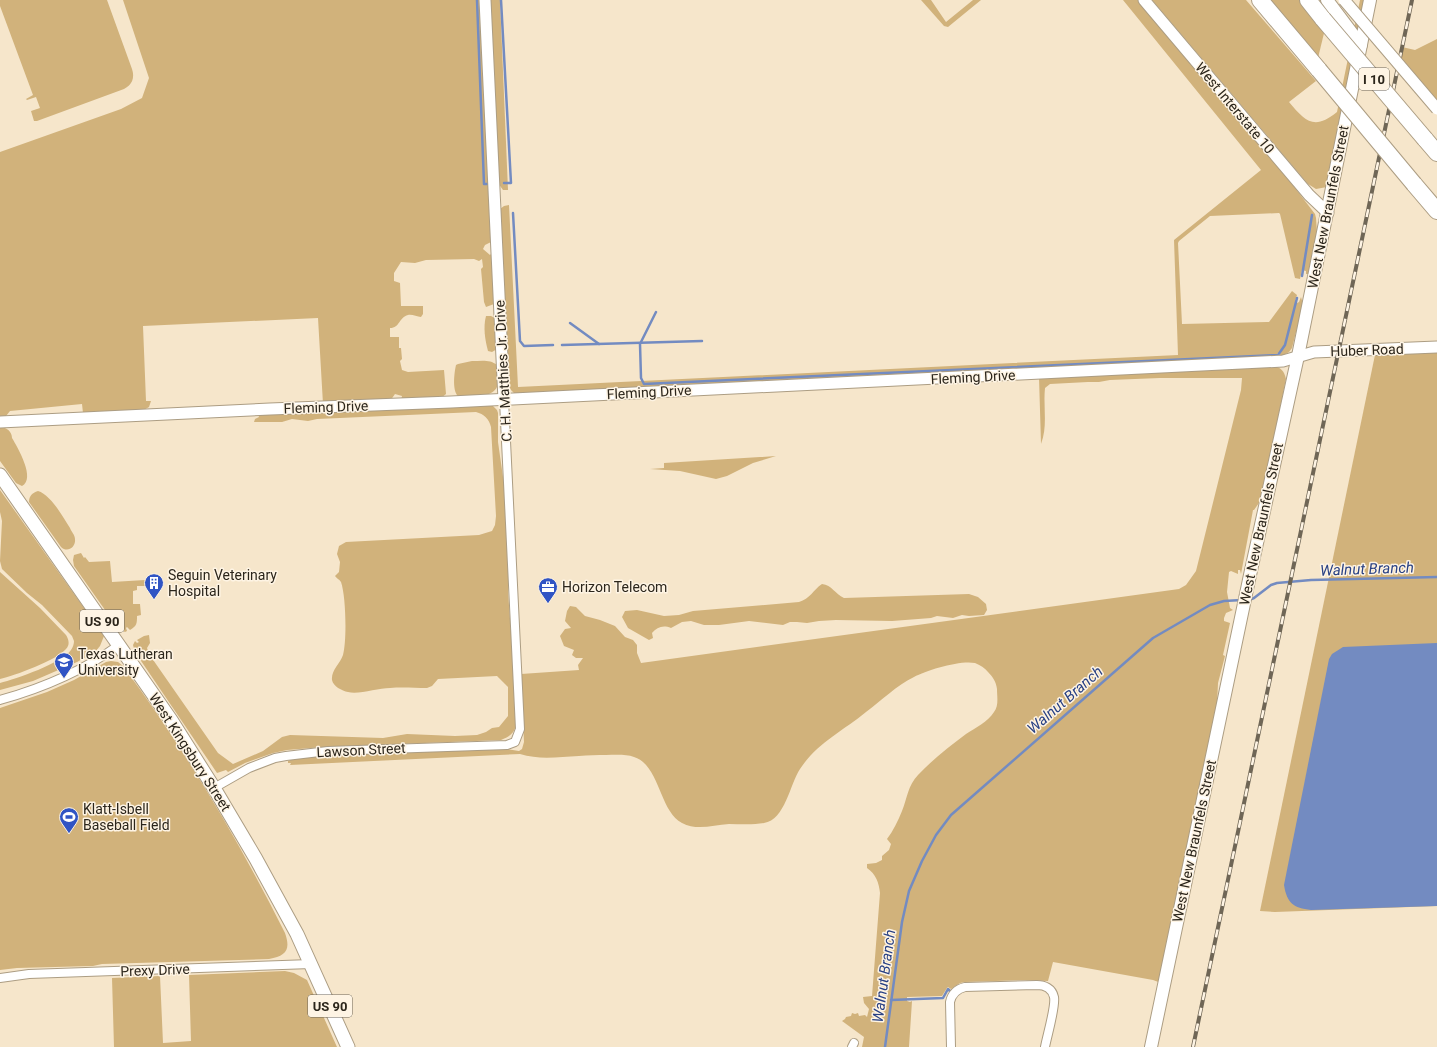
<svg xmlns="http://www.w3.org/2000/svg" width="1437" height="1047" font-family="Roboto,sans-serif">
<style>
.green{fill:#d1b27b}
.water{fill:#738bc1}
.lines{fill:none;stroke-linecap:round;stroke-linejoin:round}
.stream{stroke:#738bc1;stroke-width:2.5}
.minor-casing{stroke:#ac9d83;stroke-width:10}
.tertiary-casing{stroke:#ac9d83;stroke-width:13}
.secondary-casing{stroke:#ac9d83;stroke-width:14}
.primary-casing{stroke:#ac9d83;stroke-width:15}
.motorway-casing{stroke:#ac9d83;stroke-width:18}
.minor{stroke:#fff;stroke-width:8}
.tertiary{stroke:#fff;stroke-width:11}
.secondary{stroke:#fff;stroke-width:12}
.primary{stroke:#fff;stroke-width:13}
.motorway{stroke:#fff;stroke-width:16}
.rail-casing{stroke:#6f6656;stroke-width:4}
.rail{stroke:#fef4e4;stroke-width:2.5;stroke-dasharray:8;stroke-linecap:butt}
.tertiary-bridge-casing{stroke:#ac9d83;stroke-width:13;stroke-linecap:butt}
.motorway-bridge-casing{stroke:#ac9d83;stroke-width:18;stroke-linecap:butt}
.tertiary-bridge{stroke:#fff;stroke-width:11}
.motorway-bridge{stroke:#fff;stroke-width:16}
.labels{text-anchor:middle;stroke-width:3;stroke-linejoin:round;paint-order:stroke}
.shield{fill:#fef4e4;stroke:#6a6357;stroke-width:1}
.shield-label{font-size:13px;font-weight:bold;fill:#2b251b}
.street-label{font-size:14px;fill:#2b251b;stroke:#fef4e4}
.poi-label{font-size:14px;fill:#2b251b;stroke:#fef4e4;text-anchor:start}
.water-label{font-size:15px;font-style:italic;fill:#294184;stroke:#fef4e4}
</style>
<rect width="100%" height="100%" fill="#f6e6cb"/>
<!-- green -->
<g class="green">
<path d="M 0,0 L 107,0 L 132,69 C 135,78 132,85 124,89 L 37,121 L 34,121 L 31,111 L 40,108 L 36,97 L 27,100 L 26,99 L 33,95 L 0,6 Z"/>
<path d="M 123,0 L 481,0 L 491,242 L 485,245 L 483,249 L 490,255 L 492,253 L 494,304 L 486,307 L 484,302 L 481,269 L 483,267 L 482,259 L 479,261 L 474,259 L 426,260 L 415,263 L 401,262 L 394,273 L 394,281 L 400,283 L 401,306 L 423,306 L 423,314 L 421,317 C 417,317 412,314 408,315 C 399,317 400,328 390,328 L 390,337 L 399,337 L 399,348 L 401,348 L 402,359 L 400,361 L 402,370 L 408,372 L 444,370 L 446,394 L 441,398 L 401,401 L 402,396 L 395,394 L 390,401 L 323,404 L 318,318 L 143,326 L 146,401 L 151,401 L 149,407 L 142,411 L 83,413 L 82,404 L 10,411 L 6,416 L 0,416 L 0,152 L 121,109 L 142,98 L 149,78 Z"/>
<path d="M 489,0 L 500,0 L 508,190 L 503,190 L 498,183 Z"/>
<path d="M 921,0 L 931,0 L 946,22 L 973,0 L 981,0 L 948,27 L 944,26 Z"/>
<path d="M 1123,0 L 1138,0 L 1292,184 L 1315,214 L 1316,218 L 1317,232 L 1308,274 L 1306,274 L 1306,271 L 1302,270 L 1300,279 L 1295,278 L 1280,214 L 1279,213 L 1210,216 L 1179,241 L 1178,243 L 1182,324 L 1267,322 L 1269,322 L 1292,291 L 1297,295 L 1295,301 L 1297,303 L 1299,302 L 1301,297 L 1303,304 L 1292,348 L 1289,352 L 1280,357 L 1280,354 L 1278,353 L 1275,357 L 515,394 L 510,389 L 508,386 L 500,209 L 504,206 L 509,205 L 518,387 L 1178,355 L 1174,240 L 1261,170 Z"/>
<path d="M 1152,0 L 1246,0 L 1316,81 L 1289,102 C 1305,121 1314,131 1337,112 L 1360,0 L 1367,0 L 1327,187 L 1316,189 L 1308,184 Z"/>
<path d="M 1270,0 L 1300,0 L 1325,29 L 1318,58 Z"/>
<path d="M 1437,39 L 1437,109 L 1399,63 L 1402,47 L 1415,50 Z"/>
<path d="M 486,316 L 491,316 L 495,318 L 497,349 L 492,352 L 488,351 C 485,340 483,327 486,316 Z"/>
<path d="M 1437,347 L 1437,906 L 1275,912 L 1260,911 L 1376,350 Z"/>
<path d="M 472,361 C 481,361 490,359 497,365 C 497,370 499,378 498,384 C 495,399 470,397 459,397 C 452,392 454,374 456,365 L 458,364 Z"/>
<path d="M 1273,366 C 1281,368 1284,370 1286,379 L 1261,500 L 1254,510 L 1253,510 L 1241,574 L 1240,570 L 1238,570 L 1238,574 L 1231,571 L 1229,572 L 1227,592 L 1230,608 L 1233,610 L 1226,613 L 1224,618 L 1224,621 L 1230,623 L 1223,655 L 1225,656 L 1218,683 L 1217,705 L 1161,983 L 1153,980 L 1053,962 L 1048,981 L 1025,980 L 965,982 L 960,983 L 951,989 L 948,987 L 947,988 L 942,996 L 907,997 L 907,1001 L 910,1002 L 912,1001 L 909,1047 L 862,1047 L 864,1037 L 842,1021 L 845,1019 L 846,1017 L 851,1016 L 852,1013 L 855,1014 L 858,1013 L 859,1016 L 865,1015 L 867,1017 L 869,1009 L 864,1003 L 863,997 L 872,996 L 880,893 C 879,883 876,874 867,868 L 867,864 L 876,863 L 882,860 L 882,856 L 889,850 L 891,844 L 887,839 C 893,831 898,821 902,811 C 907,799 908,785 918,775 C 932,760 950,746 966,734 C 975,728 988,722 994,712 C 999,706 997,696 997,689 C 996,682 993,677 988,672 C 985,668 980,665 975,663 C 960,660 927,670 914,677 C 896,686 882,700 866,712 C 843,731 817,743 800,769 C 790,784 785,820 764,823 C 753,825 740,824 729,824 C 713,825 697,831 682,823 C 659,811 660,765 634,757 C 626,754 615,755 606,755 C 597,755 588,755 579,756 C 558,757 539,760 520,754 L 290,765 L 291,763 L 288,763 L 288,761 L 293,759 L 335,754 L 507,749 L 519,751 L 522,749 L 524,742 L 521,674 L 579,670 L 578,665 L 583,658 L 576,658 L 572,655 L 574,650 L 564,646 L 560,636 L 565,629 L 571,628 L 565,621 L 567,611 L 570,606 L 576,607 L 585,616 L 600,620 L 615,626 L 625,637 L 633,640 L 637,645 L 637,653 L 641,663 L 1179,589 L 1186,585 L 1196,571 L 1241,390 L 1242,378 L 1160,378 L 1110,380 L 1099,382 L 1088,382 L 1050,384 L 1045,388 C 1043,407 1048,426 1041,444 L 1039,377 Z"/>
<path d="M 492,405 L 497,410 L 498,413 L 498,442 L 504,484 L 508,549 L 509,572 L 508,592 L 517,712 C 516,727 517,734 501,740 L 323,747 L 287,750 L 273,753 L 245,763 L 228,772 L 226,770 L 217,773 L 135,652 L 133,645 L 135,641 L 137,643 L 139,642 L 137,640 L 144,636 L 149,635 L 150,643 L 147,648 L 149,654 L 218,753 L 233,764 L 263,751 L 282,737 L 290,735 L 383,738 L 407,734 L 455,736 L 477,735 L 486,732 L 492,728 L 499,727 L 508,716 L 508,687 L 497,676 L 438,679 L 432,686 L 427,688 C 415,688 402,687 390,688 C 378,688 358,695 348,692 C 342,691 333,686 332,680 C 331,670 340,664 343,655 C 347,641 346,596 341,582 C 339,579 336,578 335,576 L 339,572 L 340,562 L 337,554 L 339,546 L 346,542 L 479,535 L 492,531 L 495,525 L 496,516 L 491,427 C 489,419 484,414 476,412 L 317,419 L 308,421 L 292,419 L 282,422 L 254,422 L 255,419 L 259,417 L 258,414 Z"/>
<path d="M 0,427 C 7,427 12,432 12,438 C 18,448 36,479 22,486 L 16,483 L 0,461 Z"/>
<path d="M 776,456 L 753,463 L 727,476 L 716,479 L 680,471 L 650,469 L 664,468 L 664,463 Z"/>
<path d="M 0,490 L 104,636 L 100,646 L 95,652 L 77,662 L 33,681 L 0,690 L 0,683 C 16,679 62,663 71,650 C 73,647 74,644 74,641 L 72,636 L 42,605 L 27,593 L 2,569 L 0,561 L 2,521 L 0,512 Z"/>
<path d="M 38,491 C 51,495 63,517 70,528 C 71,531 75,535 75,539 C 76,548 67,553 61,547 L 29,502 C 29,496 32,493 38,491 Z"/>
<path d="M 81,553 L 84,558 L 85,557 L 89,562 L 110,561 L 112,582 L 145,580 L 145,586 L 137,586 L 137,590 L 133,591 L 133,604 L 140,604 L 141,615 L 137,616 C 137,623 137,626 130,630 L 127,627 L 126,628 L 127,631 L 125,632 L 117,627 L 74,566 L 73,560 L 74,555 Z"/>
<path d="M 0,572 L 40,608 L 66,635 C 69,640 70,645 66,649 C 57,660 14,676 0,679 Z"/>
<path d="M 822,584 C 832,585 835,594 844,598 L 969,594 L 978,597 L 986,604 L 987,610 L 984,615 L 969,616 L 962,615 L 953,618 L 937,616 L 931,618 L 892,621 L 836,620 L 819,621 L 807,623 L 797,622 L 790,622 L 783,625 L 749,621 L 719,625 L 704,625 L 691,621 L 682,622 L 671,628 C 663,625 657,627 652,633 L 653,638 L 649,640 L 628,628 L 622,617 L 625,611 L 637,610 L 664,616 L 679,615 L 693,611 L 799,602 C 810,599 813,590 822,584 Z"/>
<path d="M 111,661 L 118,662 L 123,666 C 184,748 239,841 285,933 C 291,950 286,956 269,959 L 102,964 L 93,966 L 17,968 L 0,970 L 0,708 L 47,692 L 74,680 L 106,662 Z"/>
<path d="M 285,971 L 294,973 L 307,980 L 337,1047 L 114,1047 L 112,978 L 160,976 L 163,1043 L 191,1041 L 189,975 Z"/>
</g>
<!-- water -->
<path class="water" d="M 1437,643 L 1437,906 L 1311,910 C 1293,908 1287,903 1284,885 L 1329,659 L 1332,654 L 1343,647 Z"/>
<g class="lines">
<!-- stream -->
<g class="stream">
<path d="M 477,0 L 484,184 L 487,184"/>
<path d="M 501,0 L 511,183 L 504,183"/>
<path d="M 513,213 L 520,341 L 524,346 L 553,345"/>
<path d="M 1302,276 L 1312,215"/>
<path d="M 656,312 L 640,344 L 641,378 L 644,384 L 1278,355 L 1285,345 L 1297,298"/>
<path d="M 570,323 L 599,344"/>
<path d="M 562,345 L 702,341"/>
<path d="M 1249,600 L 1254,598 L 1271,585 L 1277,583 L 1311,580 L 1437,577"/>
<path d="M 891,1000 L 943,998 L 948,989 L 950,991"/>
<path d="M 885,1047 L 902,922 L 909,891 L 922,861 L 936,835 L 951,815 L 1153,638 L 1210,605 L 1224,601 L 1242,600"/>
</g>
<defs>
<g id="minor">
<path d="M 0,700 C 43,688 83,671 119,645"/>
<path d="M 214,788 L 249,768 L 275,758 L 286,756 L 328,751 L 507,745 L 515,742 L 520,729 L 504,400"/>
<path d="M 0,978 L 29,974 L 311,964"/>
<path d="M 852,1047 L 854,1043"/>
<path d="M 951,1047 L 950,1002 C 952,993 957,989 965,987 L 1037,985 C 1044,985 1052,988 1054,997 C 1056,1006 1047,1036 1045,1047"/>
</g>
<g id="tertiary">
<path d="M 485,0 L 504,400"/>
<path d="M 1144,0 L 1309,195 L 1328,213"/>
<path d="M 0,422 L 270,409 L 451,402 L 1283,361 L 1314,352 L 1437,347"/>
</g>
<g id="secondary">
<path d="M 1327,0 L 1361,45"/>
<path d="M 1151,1047 L 1250,575 L 1298,356 L 1370,0"/>
</g>
<path id="primary" d="M 0,475 L 171,720 L 214,788 L 256,859 L 297,934 L 348,1047"/>
<g id="motorway">
<path d="M 1260,0 L 1319,70"/>
<path d="M 1308,0 L 1323,19"/>
<path d="M 1425,139 L 1437,153"/>
<path d="M 1414,184 L 1437,211"/>
</g>
</defs>
<!-- minor casing -->
<use href="#minor" class="minor-casing"/>
<!-- tertiary casing -->
<use href="#tertiary" class="tertiary-casing"/>
<!-- secondary casing -->
<use href="#secondary" class="secondary-casing"/>
<!-- primary casing -->
<use href="#primary" class="primary-casing"/>
<!-- motorway casing -->
<use href="#motorway" class="motorway-casing"/>
<!-- minor -->
<use href="#minor" class="minor"/>
<!-- tertiary -->
<use href="#tertiary" class="tertiary"/>
<!-- secondary -->
<use href="#secondary" class="secondary"/>
<!-- primary -->
<use href="#primary" class="primary"/>
<!-- motorway -->
<use href="#motorway" class="motorway"/>
<defs>
<path id="rail" d="M 1193,1047 L 1412,0"/>
</defs>
<!-- rail casing -->
<use href="#rail" class="rail-casing"/>
<!-- rail -->
<use href="#rail" class="rail"/>
<defs>
<path id="tertiary-bridge" d="M 1344,0 L 1437,109"/>
<g id="motorway-bridge">
<path d="M 1323,19 L 1425,139"/>
<path d="M 1319,70 L 1414,184"/>
</g>
</defs>
<!-- tertiary-bridge casing -->
<use href="#tertiary-bridge" class="tertiary-bridge-casing"/>
<!-- motorway-bridge casing -->
<use href="#motorway-bridge" class="motorway-bridge-casing"/>
<!-- tertiary-bridge -->
<use href="#tertiary-bridge" class="tertiary-bridge"/>
<!-- motorway-bridge -->
<use href="#motorway-bridge" class="motorway-bridge"/>
</g>
<!-- icons -->
<defs>
<symbol id="building-pin" viewBox="-11 -11 22 30"><path d="M0 17L-7.5 6A9.5 9.5 0 1 1 7.5 6Z" fill="#3054c4" stroke="#fef4e4"/><path d="M-4-6H4V6H1V3H-1V6H-4ZM-2.5-4.3h1.7v1.8h-1.7ZM.8-4.3h1.7v1.8H.8ZM-2.5-1h1.7V.8h-1.7ZM.8-1h1.7V.8H.8Z" fill="#fff"/></symbol>
<symbol id="office-pin" viewBox="-11 -11 22 30"><path d="M0 17L-7.5 6A9.5 9.5 0 1 1 7.5 6Z" fill="#3054c4" stroke="#fef4e4"/><path d="M-6-3h4V-5.5h4V-3h4V5H-6ZM-1-4.5V-3h2v-1.5ZM-6 0V1H6V0Z" fill="#fff"/></symbol>
<symbol id="university-pin" viewBox="-11 -11 22 30"><path d="M0 17L-7.5 6A9.5 9.5 0 1 1 7.5 6Z" fill="#3054c4" stroke="#fef4e4"/><path d="M0-5L7-2L0 1L-7-2ZM-4 1L0 2.5L4 1V4Q0 6-4 4Z" fill="#fff"/></symbol>
<symbol id="stadium-pin" viewBox="-11 -11 22 30"><path d="M0 17L-7.5 6A9.5 9.5 0 1 1 7.5 6Z" fill="#3054c4" stroke="#fef4e4"/><path d="M0-5a6.5 5 0 1 0 0 10a6.5 5 0 1 0 0-10ZM-3.5-1.8h7v3.6h-7Z" fill="#fff"/></symbol>
</defs>
<g fill-rule="evenodd">
<use href="#building-pin" x="143" y="572" width="22" height="30"/>
<use href="#office-pin" x="537" y="576" width="22" height="30"/>
<use href="#university-pin" x="53" y="651" width="22" height="30"/>
<use href="#stadium-pin" x="58" y="806" width="22" height="30"/>
</g>
<g class="labels">
<!-- shield labels -->
<g class="shield">
<rect x="1359" y="68" width="30" height="22" rx="3"/>
<rect x="80" y="610" width="44" height="22" rx="3"/>
<rect x="308" y="995" width="44" height="22" rx="3"/>
</g>
<g class="shield-label">
<text x="1374" y="84">I 10</text>
<text x="102" y="626">US 90</text>
<text x="330" y="1011">US 90</text>
</g>
<!-- street labels -->
<g class="street-label">
<text transform="translate(1235 108) rotate(50)" y="5">West Interstate 10</text>
<text transform="translate(1328 207) rotate(-79)" y="5">West New Braunfels Street</text>
<text transform="translate(1367 350) rotate(-2)" y="5">Huber Road</text>
<text transform="translate(503 371) rotate(-93)" y="5">C. H. Matthies Jr. Drive</text>
<text transform="translate(973 377) rotate(-3)" y="5">Fleming Drive</text>
<text transform="translate(649 392) rotate(-3)" y="5">Fleming Drive</text>
<text transform="translate(326 407) rotate(-2)" y="5">Fleming Drive</text>
<text transform="translate(1261 524) rotate(-78)" y="5">West New Braunfels Street</text>
<text transform="translate(361 750) rotate(-3)" y="5">Lawson Street</text>
<text transform="translate(190 752) rotate(57)" y="5">West Kingsbury Street</text>
<text transform="translate(1194 841) rotate(-78)" y="5">West New Braunfels Street</text>
<text transform="translate(155 970) rotate(-2)" y="5">Prexy Drive</text>
</g>
<!-- poi labels -->
<g class="poi-label">
<text x="168" y="580">Seguin Veterinary<tspan x="168" dy="16">Hospital</tspan></text>
<text x="562" y="592">Horizon Telecom</text>
<text x="78" y="659">Texas Lutheran<tspan x="78" dy="16">University</tspan></text>
<text x="83" y="814">Klatt-Isbell<tspan x="83" dy="16">Baseball Field</tspan></text>
</g>
<!-- water labels -->
<g class="water-label">
<text transform="translate(1367 569) rotate(-2)" y="5">Walnut Branch</text>
<text transform="translate(1065 700) rotate(-41)" y="5">Walnut Branch</text>
<text transform="translate(884 976) rotate(-82)" y="5">Walnut Branch</text>
</g>
</g>
</svg>
